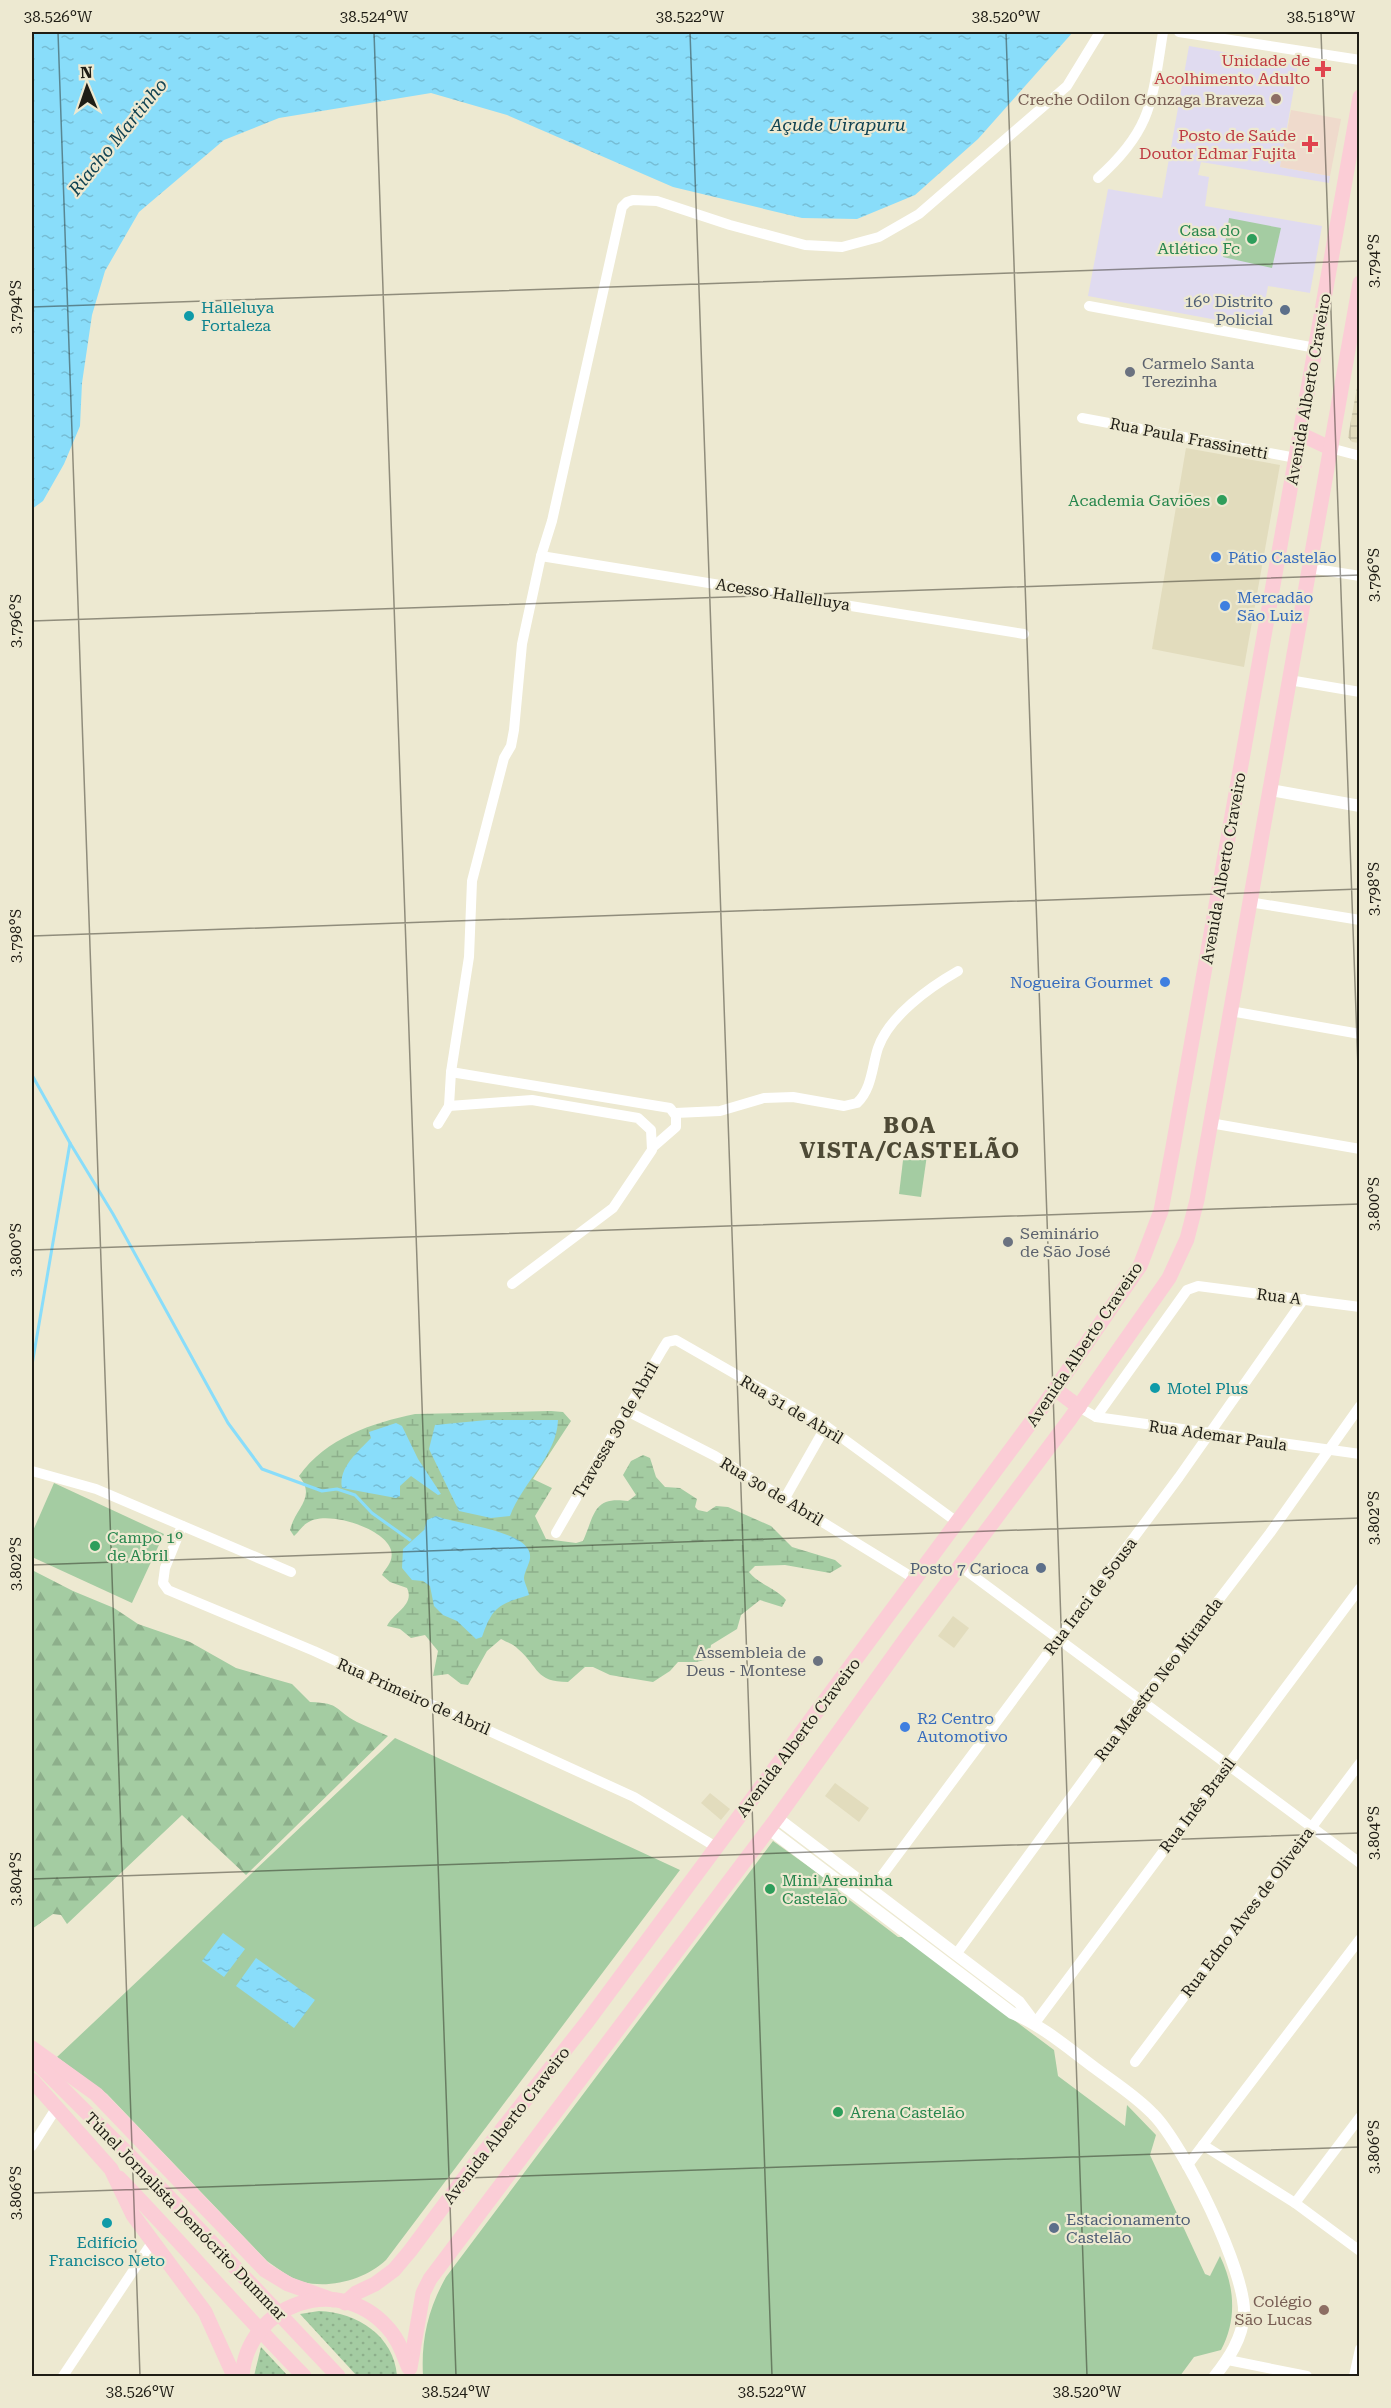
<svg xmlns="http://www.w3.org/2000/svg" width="1391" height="2408" font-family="'Roboto Serif',serif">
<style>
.built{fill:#e2dcbd}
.industrial{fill:url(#industrial-grid)}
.education{fill:#e0dbf0}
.medical{fill:#efdacc}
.grass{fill:url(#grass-dots)}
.forest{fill:url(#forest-firs)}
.wetland{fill:url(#wetland-marsh)}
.park{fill:#a4cca2}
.water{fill:url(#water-ripples)}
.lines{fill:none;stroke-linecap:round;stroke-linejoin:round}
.stream{stroke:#89ddfa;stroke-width:3}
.minor{stroke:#fff;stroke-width:10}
.tertiary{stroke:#fff;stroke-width:12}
.primary{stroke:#fbcdd6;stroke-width:15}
.ticks{fill:none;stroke:#1f1d15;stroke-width:1.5;stroke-opacity:0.45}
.health-dot{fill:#e0444e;stroke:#ede9d1;stroke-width:2}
.education-dot{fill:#8d6e63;stroke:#ede9d1;stroke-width:2}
.leisure-dot{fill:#2e9e5b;stroke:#ede9d1;stroke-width:2}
.service-dot{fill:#5c6f8a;stroke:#ede9d1;stroke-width:2}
.culture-dot{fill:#0f9aa8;stroke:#ede9d1;stroke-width:2}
.worship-dot{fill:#6b7280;stroke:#ede9d1;stroke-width:2}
.shop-dot{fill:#3f7fe0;stroke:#ede9d1;stroke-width:2}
.labels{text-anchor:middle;stroke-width:4.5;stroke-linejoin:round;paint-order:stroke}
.health-label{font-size:16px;fill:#be3a42;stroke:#ede9d1;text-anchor:end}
.education-label{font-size:16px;fill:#785e54;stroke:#ede9d1;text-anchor:end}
.leisure-label{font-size:16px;fill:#27864d;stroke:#ede9d1;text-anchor:start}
.service-label{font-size:16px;fill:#4e5e75;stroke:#ede9d1;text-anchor:end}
.culture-label{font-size:16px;fill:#0d838f;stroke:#ede9d1;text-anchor:start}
.worship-label{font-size:16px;fill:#5b616d;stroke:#ede9d1;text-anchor:start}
.street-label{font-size:16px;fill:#1f1d15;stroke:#ede9d1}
.shop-label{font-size:16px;fill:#366cbe;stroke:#ede9d1;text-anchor:start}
.water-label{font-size:18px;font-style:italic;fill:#114352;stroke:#ede9d1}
.district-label{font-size:22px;font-weight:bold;letter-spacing:1.5px;fill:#4e4a36;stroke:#ede9d1}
.neatline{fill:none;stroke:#1f1d15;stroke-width:2}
.ticks-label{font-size:15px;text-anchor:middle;fill:#1f1d15}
</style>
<defs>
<pattern id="industrial-grid" width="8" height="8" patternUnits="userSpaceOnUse" patternTransform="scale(1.5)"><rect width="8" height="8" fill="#e2dcbd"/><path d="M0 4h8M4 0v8" fill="none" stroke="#c1bca2"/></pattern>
<pattern id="grass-dots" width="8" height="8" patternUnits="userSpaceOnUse" patternTransform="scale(1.5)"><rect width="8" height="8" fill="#a4cca2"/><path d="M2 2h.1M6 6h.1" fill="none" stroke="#8daf8b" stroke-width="1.8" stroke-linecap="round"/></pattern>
<pattern id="forest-firs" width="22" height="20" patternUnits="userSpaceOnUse" patternTransform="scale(1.5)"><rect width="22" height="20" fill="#a4cca2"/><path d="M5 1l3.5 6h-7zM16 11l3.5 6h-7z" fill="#8daf8b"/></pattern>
<pattern id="wetland-marsh" width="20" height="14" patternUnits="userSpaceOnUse" patternTransform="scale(1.5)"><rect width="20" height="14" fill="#a4cca2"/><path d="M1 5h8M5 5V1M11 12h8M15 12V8" fill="none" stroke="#8daf8b"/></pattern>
<pattern id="water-ripples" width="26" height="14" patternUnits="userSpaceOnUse" patternTransform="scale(1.5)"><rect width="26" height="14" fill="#89ddfa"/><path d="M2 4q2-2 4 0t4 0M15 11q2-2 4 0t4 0" fill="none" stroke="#76bdd5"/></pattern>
</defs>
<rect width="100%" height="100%" fill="#ede9d1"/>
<!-- built -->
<g class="built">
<path d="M 1186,448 L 1280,465 L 1244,667 L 1152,649 Z"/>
<path d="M 953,1616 L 969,1628 L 954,1648 L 938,1636 Z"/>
<path d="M 835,1783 L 869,1808 L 859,1822 L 825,1796 Z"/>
<path d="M 710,1793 L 730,1809 L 721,1820 L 701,1803 Z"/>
</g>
<!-- industrial -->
<path class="industrial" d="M 1359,376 L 1359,443 L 1352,442 L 1348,437 Z"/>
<!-- education -->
<path class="education" d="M 1189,46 L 1298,65 L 1280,167 L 1330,176 L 1329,183 L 1201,162 L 1198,175 L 1209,177 L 1205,206 L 1322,226 L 1310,293 L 1268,286 L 1260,328 L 1088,296 L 1108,189 L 1162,198 Z"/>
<!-- medical -->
<path class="medical" d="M 1291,110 L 1341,119 L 1330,176 L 1280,167 Z"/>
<!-- grass -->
<g class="grass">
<path d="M 319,2311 C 357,2312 394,2336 397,2376 L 357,2376 L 300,2314 Z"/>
<path d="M 261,2347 L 288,2376 L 254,2376 Z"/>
</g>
<!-- forest -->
<path class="forest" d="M 32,1570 L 73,1591 L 114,1608 L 138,1624 L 190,1642 L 236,1668 L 292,1684 L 310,1702 C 342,1703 334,1710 357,1722 C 367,1727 378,1731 388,1736 L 246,1875 L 182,1815 L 67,1924 L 61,1915 L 53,1914 L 32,1929 Z"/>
<!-- wetland -->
<path class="wetland" d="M 551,1411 L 563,1412 L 571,1421 L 533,1479 L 552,1488 L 535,1516 L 546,1539 L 576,1543 L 583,1541 C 595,1514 593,1496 628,1501 L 636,1495 L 623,1475 L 631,1461 L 643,1455 L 650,1458 L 656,1477 L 665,1487 L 680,1488 L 697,1499 L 695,1507 L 698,1510 L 707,1512 L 716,1506 L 728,1507 L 771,1526 L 792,1547 L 835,1560 L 842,1566 L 830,1573 L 785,1565 L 755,1566 L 749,1572 C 758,1584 776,1588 786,1600 L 782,1607 L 760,1600 L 741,1615 L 737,1629 L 711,1645 L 709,1659 L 696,1662 L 678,1662 L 670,1671 L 653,1682 L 610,1675 L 593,1667 L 585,1667 L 568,1682 C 535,1682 539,1667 518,1649 C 514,1644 506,1642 501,1639 L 487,1651 L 468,1685 L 461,1684 L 448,1674 L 433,1676 L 438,1651 L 425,1635 L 411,1638 L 400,1629 L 387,1626 C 394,1612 415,1605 407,1588 L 390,1582 L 382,1575 C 386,1567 394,1562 391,1550 C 385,1528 325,1509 307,1523 C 302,1526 299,1532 294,1536 L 290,1530 C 295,1508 317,1498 299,1476 C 326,1438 372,1423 415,1414 Z"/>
<!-- park -->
<g class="park">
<path d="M 1229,218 L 1281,228 L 1272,268 L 1223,257 Z"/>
<path d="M 904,1152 L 927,1155 L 921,1197 L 899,1194 Z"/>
<path d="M 54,1483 L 164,1534 L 132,1603 L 32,1557 L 32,1533 Z"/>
<path d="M 395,1738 L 680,1870 L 386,2260 C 366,2279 331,2289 303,2282 C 290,2278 278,2269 267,2261 L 107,2094 L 57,2057 Z"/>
<path d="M 773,1841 L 836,1886 L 839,1892 L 898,1937 L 903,1937 L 1054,2050 L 1058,2076 L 1125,2126 L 1127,2105 L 1156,2135 L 1150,2155 L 1205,2274 L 1210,2276 L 1220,2256 C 1235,2287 1237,2320 1221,2350 L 1194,2357 L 1180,2376 L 423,2376 C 421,2340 428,2309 446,2277 Z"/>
</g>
<!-- water -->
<g class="water">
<path d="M 32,32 L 1073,32 L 978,139 L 915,195 L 857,219 L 802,218 L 673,187 L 507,115 L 431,93 L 279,118 L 224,140 L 139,212 L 105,271 L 92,315 L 82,383 L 80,426 L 64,464 L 43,501 L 32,509 Z"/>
<path d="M 487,1420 L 558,1420 C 557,1456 522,1483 510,1516 L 491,1518 L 459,1511 L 429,1449 L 435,1425 Z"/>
<path d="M 396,1423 L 402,1426 L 418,1459 L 441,1494 L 438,1495 L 411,1476 L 400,1486 L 400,1496 L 396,1498 L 342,1488 C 338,1467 359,1451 371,1438 L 369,1432 Z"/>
<path d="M 436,1516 C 456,1524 521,1530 529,1551 C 533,1561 525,1568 524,1578 C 524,1582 528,1589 529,1595 C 498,1605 493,1606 482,1637 L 476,1639 L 457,1621 L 443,1615 L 434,1606 L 430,1586 L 423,1581 L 412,1580 L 402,1568 L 403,1549 L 424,1530 L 427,1520 Z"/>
<path d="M 223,1933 L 245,1949 L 224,1977 L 202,1961 Z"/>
<path d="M 256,1958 L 315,2000 L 294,2028 L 236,1986 Z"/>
</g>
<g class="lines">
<!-- stream -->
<g class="stream">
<path d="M 32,1075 L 70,1143 L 32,1365"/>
<path d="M 70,1143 L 113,1214 L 228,1423 L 262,1469 L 322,1491 L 337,1489 L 355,1495 L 372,1513 L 410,1540"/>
</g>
<!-- minor -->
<g class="minor">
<path d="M 1179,32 L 1360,60"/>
<path d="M 1098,178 C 1153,129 1152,100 1163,32"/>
<path d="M 1089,306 L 1316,348"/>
<path d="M 1082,418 L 1296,458"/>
<path d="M 1330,448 L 1360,456"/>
<path d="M 541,556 L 1024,634"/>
<path d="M 1309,568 L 1360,576"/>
<path d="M 1289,680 L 1360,692"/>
<path d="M 1249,902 L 1360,920"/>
<path d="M 1230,1011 L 1360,1034"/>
<path d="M 451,1072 L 670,1108 L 676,1116 L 676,1127 L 653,1147"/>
<path d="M 449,1106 L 532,1100 L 638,1118 L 651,1130 L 652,1150 L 613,1208 L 512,1284"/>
<path d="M 675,1113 L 720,1111 L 764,1098 L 793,1097 L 844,1106 L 857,1103 C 872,1089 872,1066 878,1048 C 889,1016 930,987 958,971"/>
<path d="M 1210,1123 L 1360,1149"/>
<path d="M 438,1124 L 449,1106 L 451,1072 L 469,957 L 472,881 L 504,758 L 511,746 L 514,730 L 522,644 L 541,556 L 552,521 L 622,207 L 627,202 L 633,200 L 657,201 L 730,225 L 805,245 L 842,247 L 879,237 L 919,214 L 1067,86 L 1100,32"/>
<path d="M 1079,1407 L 1096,1417 L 1360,1454"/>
<path d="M 625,1410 L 715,1456 L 915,1579"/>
<path d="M 1096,1417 L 1187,1290 L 1198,1286 L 1360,1307"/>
<path d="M 32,1471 L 96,1489 L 291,1572"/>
<path d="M 785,1498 L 826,1426"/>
<path d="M 182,1526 L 165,1568 L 163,1583 L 168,1590 L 314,1651 L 634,1797 L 716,1847"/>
<path d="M 556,1533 L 662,1350 L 667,1342 L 676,1340 L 826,1426 L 957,1522"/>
<path d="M 960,1566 L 1360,1863"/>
<path d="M 872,1889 L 1179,1477 L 1304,1299"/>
<path d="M 957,1953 L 1142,1700 L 1270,1533 L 1360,1406"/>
<path d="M 1035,2023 L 1360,1588"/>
<path d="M 1135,2062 L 1360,1763"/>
<path d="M 1203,2145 L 1295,2203 L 1360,2251"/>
<path d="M 32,2146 L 57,2107"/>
<path d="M 1187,2166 L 1360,1939"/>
<path d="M 1295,2203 L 1360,2117"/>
<path d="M 1228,2360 L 1307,2376"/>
<path d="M 63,2376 L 153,2241"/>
<path d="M 1354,2376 L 1360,2349"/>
</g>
<!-- tertiary -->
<g class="tertiary">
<path d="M 1270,790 L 1360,806"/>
<path d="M 777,1818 L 1019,2002 L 1034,2022"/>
<path d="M 769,1829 L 1012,2013 C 1043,2026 1068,2048 1095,2068 C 1115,2083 1136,2096 1153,2114 C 1183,2144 1247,2273 1244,2315 C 1242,2339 1229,2358 1215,2376"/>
</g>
<!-- primary -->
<g class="primary">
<path d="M 1300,434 L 1330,448"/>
<path d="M 1055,1389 L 1079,1407"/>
<path d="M 32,2048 L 96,2094 L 265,2270 L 288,2284 L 333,2300"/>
<path d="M 32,2058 L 128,2154 L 338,2376"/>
<path d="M 32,2080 L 111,2169 L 133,2215 L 205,2312 L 234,2376"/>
<path d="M 119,2178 C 182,2243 241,2312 304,2376"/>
<path d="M 345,2303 L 356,2293 L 375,2284 L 394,2270 L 410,2251 L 477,2161 L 587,2022 L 1046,1402 L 1140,1266 L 1161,1211 L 1173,1147 L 1360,97"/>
<path d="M 410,2368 L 423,2293 L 430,2279 L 777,1818 L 907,1637 L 1070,1419 L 1169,1278 L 1187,1239 L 1197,1200 L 1360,283"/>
<path d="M 242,2376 C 248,2304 338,2272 387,2327 C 398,2338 403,2354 409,2368"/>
</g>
</g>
<!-- ticks -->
<path class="ticks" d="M 58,32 L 140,2376M 374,32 L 456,2376M 690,32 L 772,2376M 1006,32 L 1087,2376M 1321,32 L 1360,1124M 32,307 L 1360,261M 32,621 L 1360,575M 32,936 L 1360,889M 32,1250 L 1360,1204M 32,1565 L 1360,1518M 32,1879 L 1360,1833M 32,2193 L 1360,2147"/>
<!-- markers -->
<g class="health-dot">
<path d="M1320 60h6v6h6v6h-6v6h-6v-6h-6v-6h6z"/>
<path d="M1307 135h6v6h6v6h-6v6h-6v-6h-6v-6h6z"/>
</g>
<g class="education-dot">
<circle cx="1276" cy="99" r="6"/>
<circle cx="1324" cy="2310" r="6"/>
</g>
<g class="leisure-dot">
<circle cx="1252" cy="239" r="6"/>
<circle cx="1222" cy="500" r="6"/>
<circle cx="95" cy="1546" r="6"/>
<circle cx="770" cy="1889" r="6"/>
<circle cx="838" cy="2112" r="6"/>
</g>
<g class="service-dot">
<circle cx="1285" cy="310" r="6"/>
<circle cx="1041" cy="1568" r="6"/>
<circle cx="1054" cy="2228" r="6"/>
</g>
<g class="culture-dot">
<circle cx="189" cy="316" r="6"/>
<circle cx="1155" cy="1388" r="6"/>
<circle cx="107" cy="2223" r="6"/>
</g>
<g class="worship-dot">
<circle cx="1130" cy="372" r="6"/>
<circle cx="1008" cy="1242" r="6"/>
<circle cx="818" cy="1661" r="6"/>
</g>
<g class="shop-dot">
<circle cx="1216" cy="557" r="6"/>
<circle cx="1225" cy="606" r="6"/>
<circle cx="1165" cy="982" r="6"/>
<circle cx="905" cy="1727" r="6"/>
</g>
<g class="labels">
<!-- health labels -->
<g class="health-label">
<text x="1310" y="66">Unidade de<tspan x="1310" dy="18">Acolhimento Adulto</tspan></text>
<text x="1296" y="141">Posto de Saúde<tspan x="1296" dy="18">Doutor Edmar Fujita</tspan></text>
</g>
<!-- education labels -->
<g class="education-label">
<text x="1264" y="105">Creche Odilon Gonzaga Braveza</text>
<text x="1312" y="2307">Colégio<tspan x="1312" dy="18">São Lucas</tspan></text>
</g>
<!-- leisure labels -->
<g class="leisure-label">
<text x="1240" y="236" text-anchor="end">Casa do<tspan x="1240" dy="18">Atlético Fc</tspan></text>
<text x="1210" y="506" text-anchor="end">Academia Gaviões</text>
<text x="107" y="1543">Campo 1º<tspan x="107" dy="18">de Abril</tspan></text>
<text x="782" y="1886">Mini Areninha<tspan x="782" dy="18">Castelão</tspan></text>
<text x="850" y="2118">Arena Castelão</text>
</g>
<!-- service labels -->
<g class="service-label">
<text x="1273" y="307">16º Distrito<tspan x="1273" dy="18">Policial</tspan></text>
<text x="1029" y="1574">Posto 7 Carioca</text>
<text x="1066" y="2225" text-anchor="start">Estacionamento<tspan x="1066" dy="18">Castelão</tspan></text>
</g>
<!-- culture labels -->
<g class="culture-label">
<text x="201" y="313">Halleluya<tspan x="201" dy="18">Fortaleza</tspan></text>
<text x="1167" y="1394">Motel Plus</text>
<text x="107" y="2248" text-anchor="middle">Edifício<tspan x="107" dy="18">Francisco Neto</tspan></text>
</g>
<!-- worship labels -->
<g class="worship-label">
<text x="1142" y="369">Carmelo Santa<tspan x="1142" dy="18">Terezinha</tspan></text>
<text x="1020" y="1239">Seminário<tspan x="1020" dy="18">de São José</tspan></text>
<text x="806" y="1658" text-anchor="end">Assembleia de<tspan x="806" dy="18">Deus - Montese</tspan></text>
</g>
<!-- street labels -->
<g class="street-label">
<text transform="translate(1308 389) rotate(-80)" y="6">Avenida Alberto Craveiro</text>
<text transform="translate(1189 438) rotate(11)" y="6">Rua Paula Frassinetti</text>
<text transform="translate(783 594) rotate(9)" y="6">Acesso Hallelluya</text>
<text transform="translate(1223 868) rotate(-80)" y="6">Avenida Alberto Craveiro</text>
<text transform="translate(1279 1296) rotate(7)" y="6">Rua A</text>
<text transform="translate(1084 1344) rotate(-56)" y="6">Avenida Alberto Craveiro</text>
<text transform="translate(792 1409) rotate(31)" y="6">Rua 31 de Abril</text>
<text transform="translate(615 1430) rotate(-60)" y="6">Travessa 30 de Abril</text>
<text transform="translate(1218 1435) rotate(8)" y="6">Rua Ademar Paula</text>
<text transform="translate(772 1491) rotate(31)" y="6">Rua 30 de Abril</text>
<text transform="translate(1090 1596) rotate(-53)" y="6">Rua Iraci de Sousa</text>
<text transform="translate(1158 1679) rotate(-53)" y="6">Rua Maestro Neo Miranda</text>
<text transform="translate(414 1696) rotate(24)" y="6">Rua Primeiro de Abril</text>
<text transform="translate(798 1737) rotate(-53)" y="6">Avenida Alberto Craveiro</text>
<text transform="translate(1197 1805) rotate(-53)" y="6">Rua Inês Brasil</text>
<text transform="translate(1247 1912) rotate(-53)" y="6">Rua Edno Alves de Oliveira</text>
<text transform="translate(506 2125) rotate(-52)" y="6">Avenida Alberto Craveiro</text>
<text transform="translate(186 2216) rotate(46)" y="6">Túnel Jornalista Demócrito Dummar</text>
</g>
<!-- shop labels -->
<g class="shop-label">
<text x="1228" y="563">Pátio Castelão</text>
<text x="1237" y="603">Mercadão<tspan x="1237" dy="18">São Luiz</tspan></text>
<text x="1153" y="988" text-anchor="end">Nogueira Gourmet</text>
<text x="917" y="1724">R2 Centro<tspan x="917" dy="18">Automotivo</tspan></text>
</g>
<!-- water labels -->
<g class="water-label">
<text x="838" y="131">Açude Uirapuru</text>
<text transform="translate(118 137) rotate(-51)" y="6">Riacho Martinho</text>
</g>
<!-- district labels -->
<g class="district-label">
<text x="910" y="1133">BOA<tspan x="910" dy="25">VISTA/CASTELÃO</tspan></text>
</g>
</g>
<!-- border -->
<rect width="1391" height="2408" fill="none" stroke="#ede9d1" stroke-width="66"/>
<!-- north arrow -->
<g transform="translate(87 87) rotate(358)" stroke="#ede9d1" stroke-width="4.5" paint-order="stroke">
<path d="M0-4.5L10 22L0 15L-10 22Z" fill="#1f1d15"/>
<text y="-9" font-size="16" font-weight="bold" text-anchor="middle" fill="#1f1d15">N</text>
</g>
<rect x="33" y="33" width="1325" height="2342" class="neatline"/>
<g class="ticks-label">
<text x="58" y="22">38.526°W</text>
<text x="374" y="22">38.524°W</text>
<text x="690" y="22">38.522°W</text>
<text x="1006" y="22">38.520°W</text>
<text x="1321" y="22">38.518°W</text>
<text transform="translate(1374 261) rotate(-90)" y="5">3.794°S</text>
<text transform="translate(16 307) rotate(-90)" y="5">3.794°S</text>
<text transform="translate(1374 575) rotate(-90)" y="5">3.796°S</text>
<text transform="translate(16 621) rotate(-90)" y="5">3.796°S</text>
<text transform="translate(1374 889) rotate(-90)" y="5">3.798°S</text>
<text transform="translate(16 936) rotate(-90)" y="5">3.798°S</text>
<text transform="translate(1374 1204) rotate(-90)" y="5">3.800°S</text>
<text transform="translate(16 1250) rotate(-90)" y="5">3.800°S</text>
<text transform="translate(1374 1518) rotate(-90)" y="5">3.802°S</text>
<text transform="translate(16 1564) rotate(-90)" y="5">3.802°S</text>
<text transform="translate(1374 1833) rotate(-90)" y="5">3.804°S</text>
<text transform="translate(16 1879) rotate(-90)" y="5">3.804°S</text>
<text transform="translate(1374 2147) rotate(-90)" y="5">3.806°S</text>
<text transform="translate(16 2193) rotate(-90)" y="5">3.806°S</text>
<text x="140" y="2397">38.526°W</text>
<text x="456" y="2397">38.524°W</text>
<text x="772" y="2397">38.522°W</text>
<text x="1087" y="2397">38.520°W</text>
</g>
</svg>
